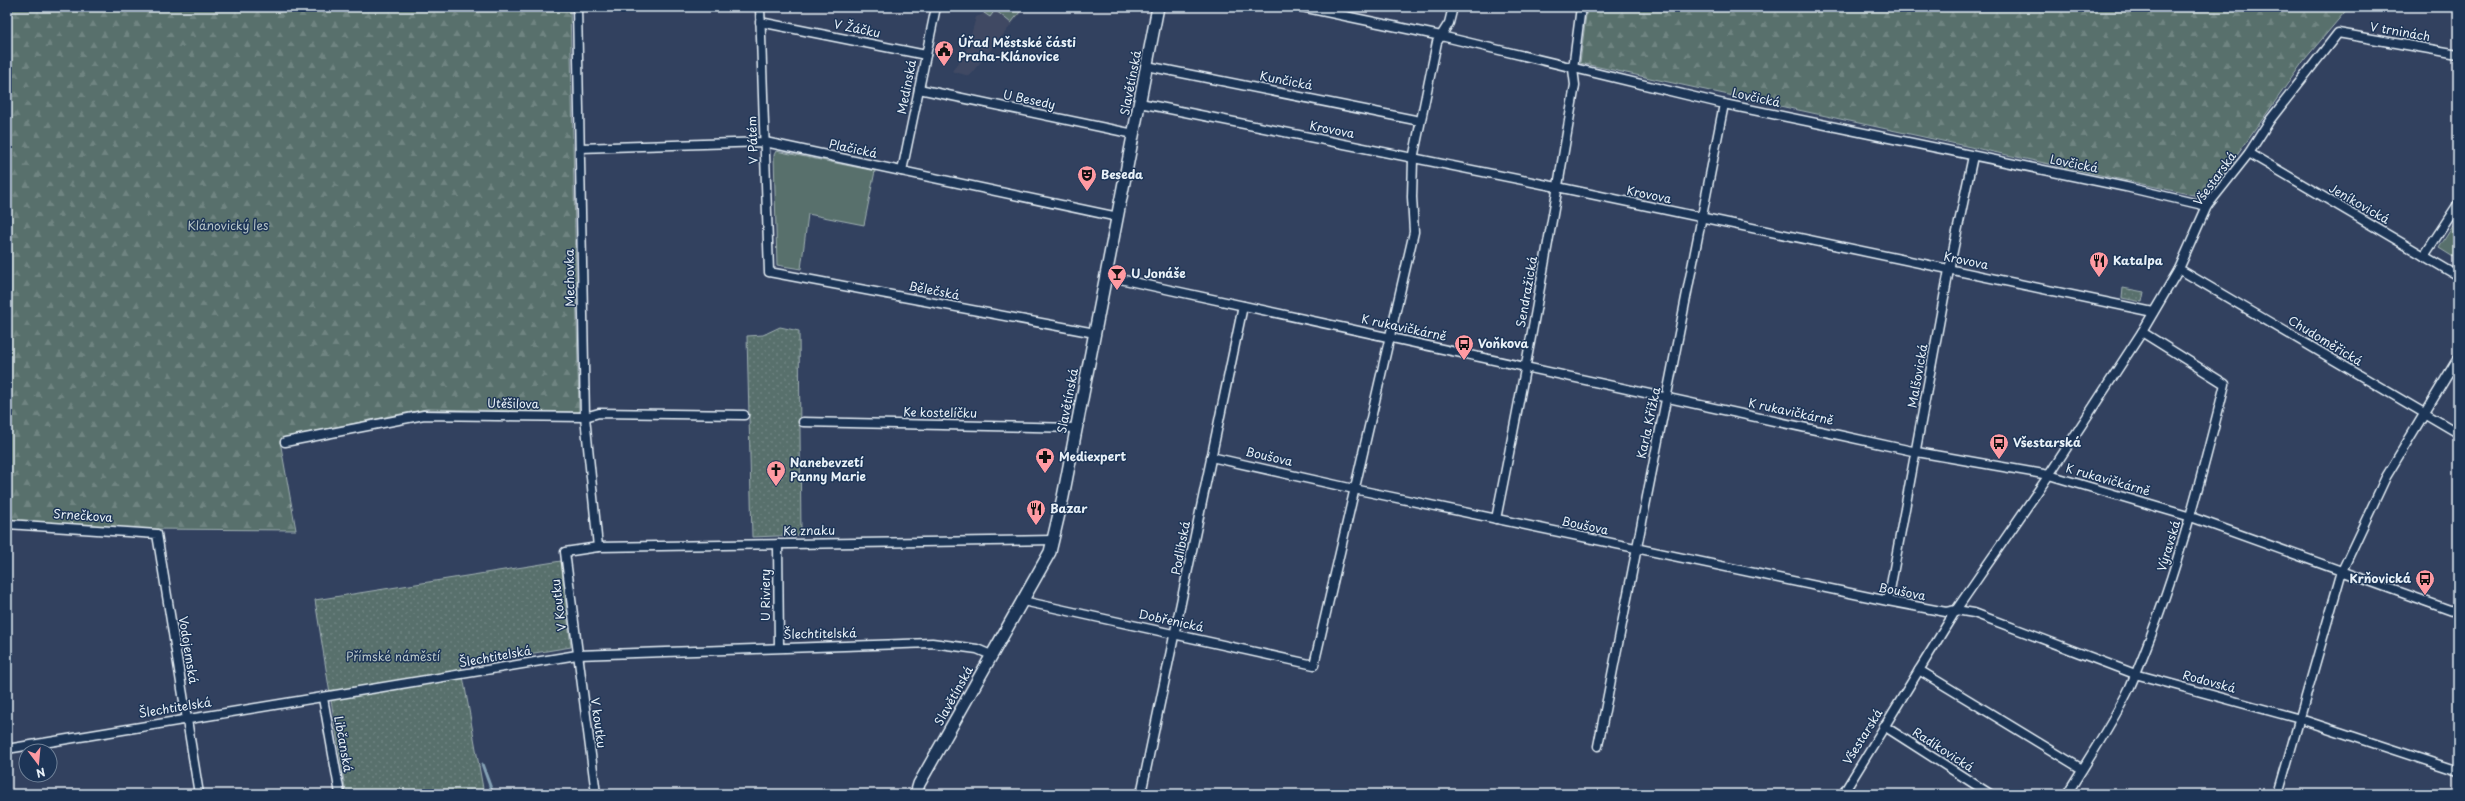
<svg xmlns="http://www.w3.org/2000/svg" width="2465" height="801" font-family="'Playpen Sans',sans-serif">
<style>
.built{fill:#414a64}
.grass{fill:url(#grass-dots);stroke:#a0b0b2}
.forest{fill:url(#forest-firs);stroke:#a0b0b2}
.garden{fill:#58706c;stroke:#a0b0b2}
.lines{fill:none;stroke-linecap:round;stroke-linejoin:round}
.stream{stroke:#84a1b5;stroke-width:3}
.minor-casing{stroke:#e8f1f8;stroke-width:11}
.tertiary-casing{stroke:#e8f1f8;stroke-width:14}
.minor{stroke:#1d3557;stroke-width:8}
.tertiary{stroke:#1d3557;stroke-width:11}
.labels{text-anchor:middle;stroke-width:3;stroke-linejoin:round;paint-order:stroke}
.street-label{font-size:12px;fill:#e8f1f8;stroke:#1d3557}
.poi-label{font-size:12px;font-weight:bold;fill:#e8f1f8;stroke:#1d3557;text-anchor:start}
.park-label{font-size:12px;fill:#b6c4c7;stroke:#1d3557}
</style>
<defs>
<pattern id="grass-dots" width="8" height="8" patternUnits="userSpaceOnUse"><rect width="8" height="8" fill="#58706c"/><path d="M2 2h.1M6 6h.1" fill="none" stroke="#708582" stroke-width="1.8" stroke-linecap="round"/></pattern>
<pattern id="forest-firs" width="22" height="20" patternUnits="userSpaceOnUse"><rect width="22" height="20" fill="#58706c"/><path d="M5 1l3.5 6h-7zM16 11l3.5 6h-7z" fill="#708582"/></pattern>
</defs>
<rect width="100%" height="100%" fill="#32415f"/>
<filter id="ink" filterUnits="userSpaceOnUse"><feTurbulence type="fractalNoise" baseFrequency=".025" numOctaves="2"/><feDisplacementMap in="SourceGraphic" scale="8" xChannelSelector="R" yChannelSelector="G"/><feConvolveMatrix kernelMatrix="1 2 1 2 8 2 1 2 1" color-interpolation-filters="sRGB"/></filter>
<g filter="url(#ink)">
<!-- built -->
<path class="built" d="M 986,7 L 1026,7 L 969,76 L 952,71 L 961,60 L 968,46 L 976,17 L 982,15 Z"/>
<!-- grass -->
<g class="grass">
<path d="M 2123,288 L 2144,292 L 2142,302 L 2122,298 Z"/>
<path d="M 780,327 L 799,331 L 801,535 L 752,537 L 747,336 L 763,335 Z"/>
<path d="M 561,561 L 571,647 L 461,665 L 484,794 L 346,794 L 315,600 Z"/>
</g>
<!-- forest -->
<g class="forest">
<path d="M 7,7 L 570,7 L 579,412 L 426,409 L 291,436 L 280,441 L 296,530 L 145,529 L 7,520 Z"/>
<path d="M 1587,7 L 2349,7 L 2305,59 L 2207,198 L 1580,63 Z"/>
</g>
<!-- garden -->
<g class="garden">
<path d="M 988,7 L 1024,7 L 1011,23 L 995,10 L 990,17 L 984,13 Z"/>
<path d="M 776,151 L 875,171 L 864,225 L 808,214 L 801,269 L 777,265 L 774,155 Z"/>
<path d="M 2458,218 L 2458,260 L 2439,248 Z"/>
</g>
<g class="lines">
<!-- stream -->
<path class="stream" d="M 482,764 L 493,794"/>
<defs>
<g id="minor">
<path d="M 577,7 L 585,417 L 598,547"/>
<path d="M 760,7 L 769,272 L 1095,333"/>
<path d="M 1302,7 L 1441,36 L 1724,104 L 2126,187 L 2207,206"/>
<path d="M 760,22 L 926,55"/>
<path d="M 1147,66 L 1420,121"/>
<path d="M 919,89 L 1134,134"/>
<path d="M 1140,103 L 1562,188 L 2153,312"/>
<path d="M 580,148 L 765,142 L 1118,217"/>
<path d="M 2249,153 L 2458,276"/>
<path d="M 902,171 L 936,7"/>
<path d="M 2424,256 L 2458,204"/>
<path d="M 2179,269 L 2458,433"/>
<path d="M 1106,276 L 1917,452 L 2049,475 L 2191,517 L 2458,613"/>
<path d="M 803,422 L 1076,428"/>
<path d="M 285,442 L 424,415 L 585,417 L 599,413 L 744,415"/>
<path d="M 1211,457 L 1354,489 L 1888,601 L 1946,612 L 1956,610 L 1974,613 L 2135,674 L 2300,719 L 2458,771"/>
<path d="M 1496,519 C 1525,375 1551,230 1575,85 L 1573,69 L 1581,7"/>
<path d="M 7,524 L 157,534 L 199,794"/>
<path d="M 778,544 L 779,647"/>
<path d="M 1023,601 L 1314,665 L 1414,232 L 1412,197 L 1413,159 L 1437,42 L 1449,23 L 1453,7"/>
<path d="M 1888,601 L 1949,270 L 1973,156"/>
<path d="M 1919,670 L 2082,769"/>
<path d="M 323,698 L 340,794"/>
<path d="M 1884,726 L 1990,794"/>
<path d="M 1598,746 L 1724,104"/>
<path d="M 7,749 L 577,655 L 932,643 L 977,649 L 991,655"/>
<path d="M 596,794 L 565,552 L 598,547 L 1053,540"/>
<path d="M 1141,794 L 1243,306"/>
<path d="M 1843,794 L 1956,610 L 2049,475 L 2142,332 L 2179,269 L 2207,206 L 2249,153 L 2270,120 L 2338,33 L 2458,54"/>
<path d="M 2067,794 C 2087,761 2114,721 2130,687 C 2173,589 2199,487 2225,384 L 2142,332"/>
<path d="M 2278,794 L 2342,571 L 2386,477 L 2458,358"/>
</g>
<path id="tertiary" d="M 916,794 L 919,784 L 1050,552 L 1063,497 L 1158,7"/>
</defs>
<!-- minor casing -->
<use href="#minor" class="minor-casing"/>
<!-- tertiary casing -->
<use href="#tertiary" class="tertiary-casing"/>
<!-- minor -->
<use href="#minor" class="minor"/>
<!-- tertiary -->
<use href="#tertiary" class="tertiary"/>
</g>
</g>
<!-- icons -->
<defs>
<symbol id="civic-pin" viewBox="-11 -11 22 30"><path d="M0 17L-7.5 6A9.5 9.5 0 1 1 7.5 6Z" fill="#ff9aa2" stroke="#1d3557"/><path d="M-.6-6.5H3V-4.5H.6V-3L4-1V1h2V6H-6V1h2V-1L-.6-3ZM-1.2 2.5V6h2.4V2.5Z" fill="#111"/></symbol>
<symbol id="theatre-pin" viewBox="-11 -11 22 30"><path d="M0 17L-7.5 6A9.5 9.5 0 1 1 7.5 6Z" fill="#ff9aa2" stroke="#1d3557"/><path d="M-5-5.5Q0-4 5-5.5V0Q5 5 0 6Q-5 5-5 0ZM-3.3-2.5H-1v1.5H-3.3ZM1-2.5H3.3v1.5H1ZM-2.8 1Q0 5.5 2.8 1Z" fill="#111"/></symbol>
<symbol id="restaurant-pin" viewBox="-11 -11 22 30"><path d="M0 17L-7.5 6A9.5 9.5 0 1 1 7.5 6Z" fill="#ff9aa2" stroke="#1d3557"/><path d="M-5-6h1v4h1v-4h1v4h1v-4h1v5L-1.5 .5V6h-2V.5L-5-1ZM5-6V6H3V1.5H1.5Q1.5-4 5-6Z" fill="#111"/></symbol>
<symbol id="bar-pin" viewBox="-11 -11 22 30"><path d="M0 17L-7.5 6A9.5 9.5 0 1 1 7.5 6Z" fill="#ff9aa2" stroke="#1d3557"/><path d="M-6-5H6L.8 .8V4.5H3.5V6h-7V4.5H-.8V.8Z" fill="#111"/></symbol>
<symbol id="bus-pin" viewBox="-11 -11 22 30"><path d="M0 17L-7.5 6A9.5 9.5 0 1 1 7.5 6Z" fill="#ff9aa2" stroke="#1d3557"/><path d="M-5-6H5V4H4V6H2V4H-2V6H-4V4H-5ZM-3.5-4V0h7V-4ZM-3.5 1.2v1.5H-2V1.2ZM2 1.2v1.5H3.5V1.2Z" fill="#111"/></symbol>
<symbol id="pharmacy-pin" viewBox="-11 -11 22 30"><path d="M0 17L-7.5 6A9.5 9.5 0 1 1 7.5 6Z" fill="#ff9aa2" stroke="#1d3557"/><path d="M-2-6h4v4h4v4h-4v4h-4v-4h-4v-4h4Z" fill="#111"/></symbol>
<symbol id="church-pin" viewBox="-11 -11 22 30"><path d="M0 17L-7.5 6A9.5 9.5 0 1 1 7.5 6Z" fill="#ff9aa2" stroke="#1d3557"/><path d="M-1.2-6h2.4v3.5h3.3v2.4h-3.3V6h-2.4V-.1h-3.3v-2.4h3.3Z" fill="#111"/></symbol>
</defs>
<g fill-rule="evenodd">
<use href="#civic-pin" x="933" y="39" width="22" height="30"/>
<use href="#theatre-pin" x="1076" y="164" width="22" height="30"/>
<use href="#restaurant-pin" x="2088" y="250" width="22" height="30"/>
<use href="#bar-pin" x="1106" y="263" width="22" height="30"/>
<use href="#bus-pin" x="1453" y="333" width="22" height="30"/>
<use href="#bus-pin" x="1988" y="432" width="22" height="30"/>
<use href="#pharmacy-pin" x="1034" y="446" width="22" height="30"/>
<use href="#church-pin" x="765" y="459" width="22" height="30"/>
<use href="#restaurant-pin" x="1025" y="498" width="22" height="30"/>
<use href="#bus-pin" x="2414" y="568" width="22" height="30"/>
</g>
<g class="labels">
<!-- street labels -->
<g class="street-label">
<text transform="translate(857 29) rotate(12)" y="4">V Žáčku</text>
<text transform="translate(2400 32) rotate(10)" y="4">V trninách</text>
<text transform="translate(1286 81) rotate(11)" y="4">Kunčická</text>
<text transform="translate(1131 83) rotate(-79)" y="4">Slavětínská</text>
<text transform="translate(907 87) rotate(-79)" y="4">Medinská</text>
<text transform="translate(1756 98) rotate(12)" y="4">Lovčická</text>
<text transform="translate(1029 100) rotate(12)" y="4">U Besedy</text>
<text transform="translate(1332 130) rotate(11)" y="4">Krovova</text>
<text transform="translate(753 140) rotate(-92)" y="4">V Pátém</text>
<text transform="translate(853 149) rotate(12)" y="4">Plačická</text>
<text transform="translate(2074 164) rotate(11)" y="4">Lovčická</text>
<text transform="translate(2215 179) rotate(-54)" y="4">Všestarská</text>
<text transform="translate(1649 195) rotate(12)" y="4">Krovova</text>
<text transform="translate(2359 204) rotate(30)" y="4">Jeníkovická</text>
<text transform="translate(1966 261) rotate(12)" y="4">Krovova</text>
<text transform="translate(570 278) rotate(-91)" y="4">Mechovka</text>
<text transform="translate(934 291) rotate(11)" y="4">Bělečská</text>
<text transform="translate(1527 292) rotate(-80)" y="4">Sendražická</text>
<text transform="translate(1404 328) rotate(12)" y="4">K rukavičkárně</text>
<text transform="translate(2325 341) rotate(31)" y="4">Chudoměřická</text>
<text transform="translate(1918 376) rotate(-80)" y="4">Malšovická</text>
<text transform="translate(1068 401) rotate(-79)" y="4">Slavětínská</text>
<text transform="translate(513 404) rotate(1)" y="4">Utěšilova</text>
<text transform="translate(1791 412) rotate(12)" y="4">K rukavičkárně</text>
<text transform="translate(940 413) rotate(1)" y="4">Ke kostelíčku</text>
<text transform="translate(1649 423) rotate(-78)" y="4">Karla Křížka</text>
<text transform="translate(1269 457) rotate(13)" y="4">Boušova</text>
<text transform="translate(2108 480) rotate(16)" y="4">K rukavičkárně</text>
<text transform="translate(83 516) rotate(4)" y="4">Srnečkova</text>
<text transform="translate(1585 526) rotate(12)" y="4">Boušova</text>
<text transform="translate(809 531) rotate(-1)" y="4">Ke znaku</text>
<text transform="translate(2169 546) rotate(-73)" y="4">Výravská</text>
<text transform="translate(1181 548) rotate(-79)" y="4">Podlibská</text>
<text transform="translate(1902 592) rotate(11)" y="4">Boušova</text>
<text transform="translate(766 595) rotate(-90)" y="4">U Riviery</text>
<text transform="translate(559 605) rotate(-97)" y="4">V Koutku</text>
<text transform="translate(1171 621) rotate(12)" y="4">Dobřenická</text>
<text transform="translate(820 634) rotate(-1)" y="4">Šlechtitelská</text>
<text transform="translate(188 650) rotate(81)" y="4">Vodojemská</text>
<text transform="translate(495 657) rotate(-10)" y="4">Šlechtitelská</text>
<text transform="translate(2209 682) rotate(15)" y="4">Rodovská</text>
<text transform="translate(954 696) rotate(-61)" y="4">Slavětínská</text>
<text transform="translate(175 708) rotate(-9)" y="4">Šlechtitelská</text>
<text transform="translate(598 723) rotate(82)" y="4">V koutku</text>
<text transform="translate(1863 737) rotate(-58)" y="4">Všestarská</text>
<text transform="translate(343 744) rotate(80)" y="4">Libčanská</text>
<text transform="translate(1943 750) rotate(33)" y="4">Radíkovická</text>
</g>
<!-- poi labels -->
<g class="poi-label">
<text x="958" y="47">Úřad Městské části<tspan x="958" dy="14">Praha-Klánovice</tspan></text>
<text x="1101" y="179">Beseda</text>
<text x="2113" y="265">Katalpa</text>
<text x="1131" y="278">U Jonáše</text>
<text x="1478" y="348">Voňkova</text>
<text x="2013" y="447">Všestarská</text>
<text x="1059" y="461">Mediexpert</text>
<text x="790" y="467">Nanebevzetí<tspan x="790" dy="14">Panny Marie</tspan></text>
<text x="1050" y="513">Bazar</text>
<text x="2411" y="583" text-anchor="end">Krňovická</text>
</g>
<!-- park labels -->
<g class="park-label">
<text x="228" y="230">Klánovický les</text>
<text x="393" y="661">Přímské náměstí</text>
</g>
</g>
<!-- margin -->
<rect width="2465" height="801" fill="none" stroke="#1d3557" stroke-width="24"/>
<rect x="12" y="12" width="2441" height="777" fill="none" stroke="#e8f1f8" stroke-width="1.5" filter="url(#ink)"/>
<!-- north arrow -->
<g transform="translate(38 763) rotate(164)"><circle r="19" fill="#1d3557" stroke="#6e8097"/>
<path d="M0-3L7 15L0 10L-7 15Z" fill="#ff9aa2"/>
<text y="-6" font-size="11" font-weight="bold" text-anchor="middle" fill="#e8f1f8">N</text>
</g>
</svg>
